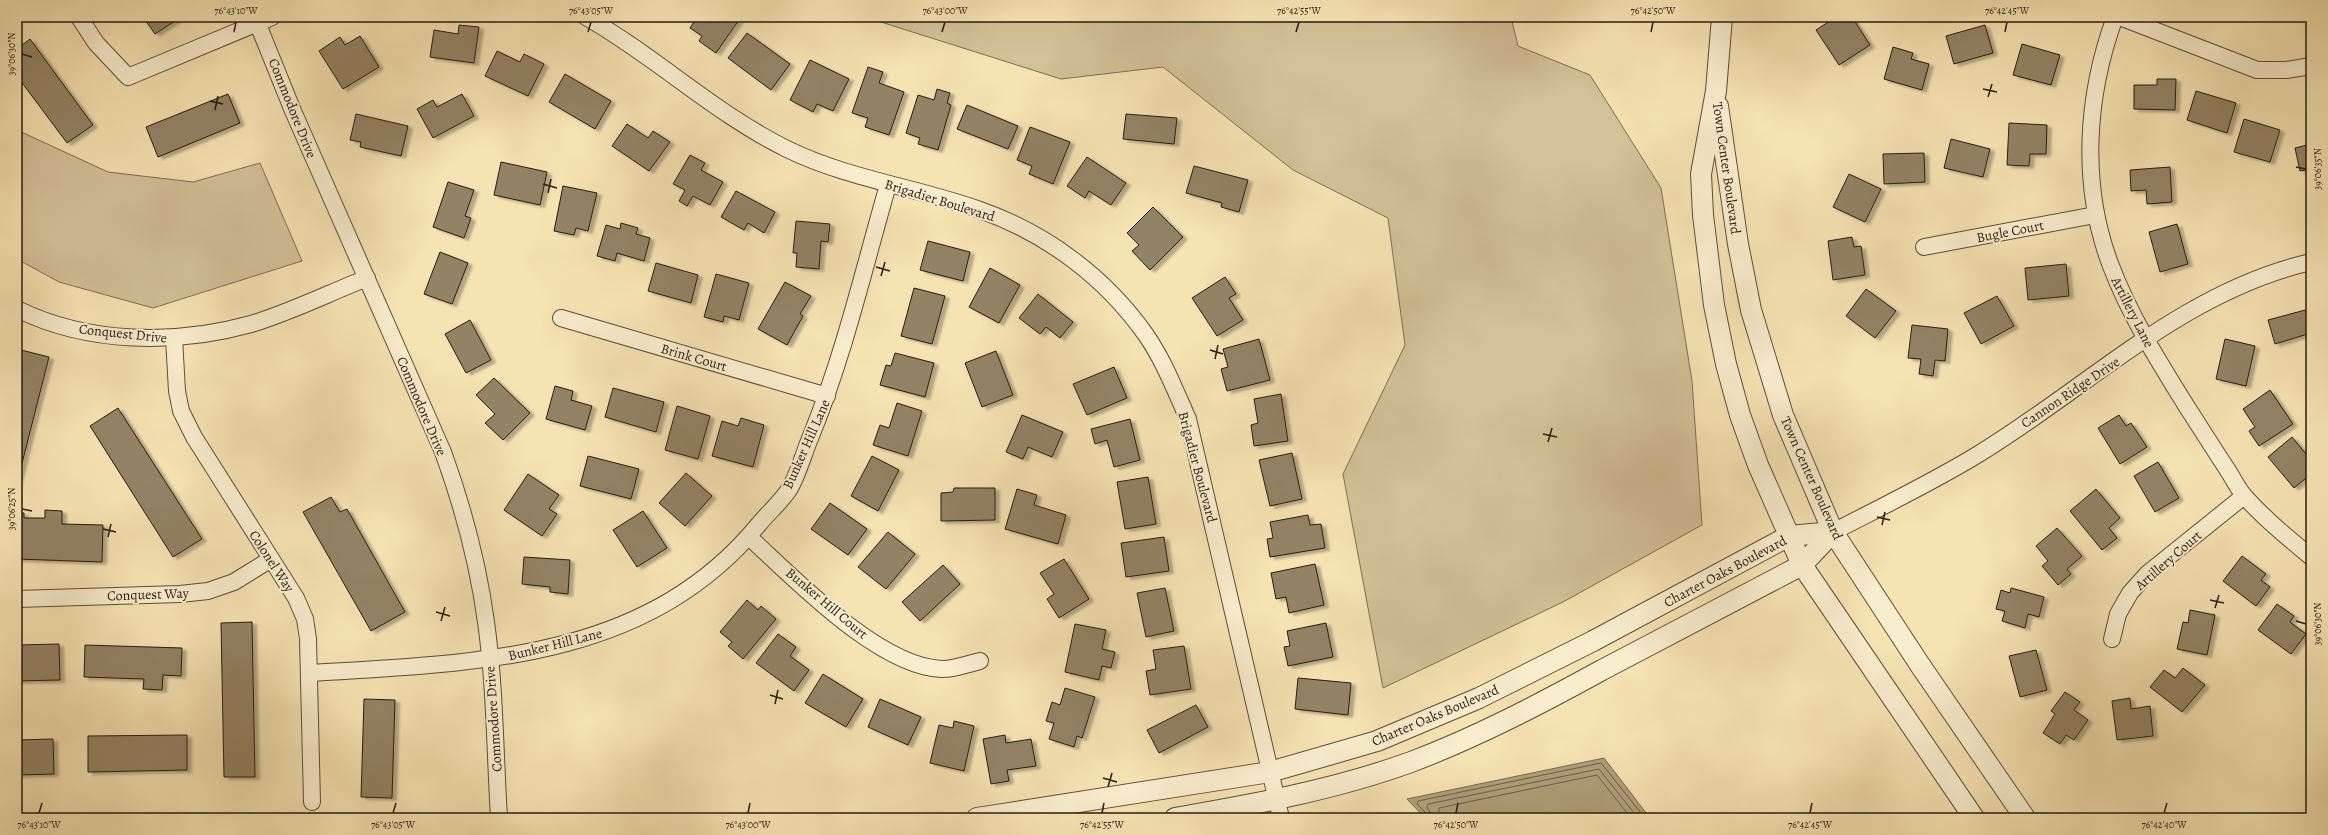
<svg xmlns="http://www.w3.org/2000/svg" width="2328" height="835" font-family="Alegreya,serif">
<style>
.green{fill:#d3c197;stroke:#7d6e54}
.water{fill:#b09f7b;stroke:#796a51}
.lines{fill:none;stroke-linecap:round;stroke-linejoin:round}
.shore{stroke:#6c5d46;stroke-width:1}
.building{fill:#938365;stroke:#271b11;filter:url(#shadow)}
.minor-casing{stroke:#5b4d39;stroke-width:18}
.tertiary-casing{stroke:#5b4d39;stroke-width:22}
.minor{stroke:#f9edcd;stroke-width:16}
.tertiary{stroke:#f9edcd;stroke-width:20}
.ticks{fill:none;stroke:#271b11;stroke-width:1.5}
.labels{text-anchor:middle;stroke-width:4;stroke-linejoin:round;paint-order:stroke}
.street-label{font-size:14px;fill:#271b11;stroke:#f9edcd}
.neatline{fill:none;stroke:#271b11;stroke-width:1.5}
.ticks-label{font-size:10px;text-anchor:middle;fill:#271b11}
</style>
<defs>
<filter id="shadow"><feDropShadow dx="4.5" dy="2.5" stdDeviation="1" flood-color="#0004"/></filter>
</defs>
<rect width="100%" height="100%" fill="#f6e3b2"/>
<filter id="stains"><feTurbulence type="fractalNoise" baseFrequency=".005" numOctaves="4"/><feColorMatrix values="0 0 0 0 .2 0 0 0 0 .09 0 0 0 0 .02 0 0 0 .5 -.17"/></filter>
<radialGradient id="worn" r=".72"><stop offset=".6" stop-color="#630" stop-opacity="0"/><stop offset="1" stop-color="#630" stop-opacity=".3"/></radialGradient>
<!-- green -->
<g class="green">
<path d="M 865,17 L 1511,17 L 1518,46 L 1590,75 L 1661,188 L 1692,381 L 1702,525 L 1563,602 L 1383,688 L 1343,474 L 1405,345 L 1388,218 L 1293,170 L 1163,67 L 1061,79 Z"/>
<path d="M 17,130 L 108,172 L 193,182 L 260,163 L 302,261 L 153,308 L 59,282 L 17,259 Z"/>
</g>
<!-- water -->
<path class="water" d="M 1604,758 L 1650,818 L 1425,818 L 1407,799 Z"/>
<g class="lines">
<!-- shore -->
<g class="shore">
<path d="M 1427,818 L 1427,814 L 1417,804 L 1418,801 L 1601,763 L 1645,818"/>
<path d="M 1433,818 L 1427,807 L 1428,804 L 1599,769 L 1638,818"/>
<path d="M 1439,818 L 1439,808 L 1597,775 L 1631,818"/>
</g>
</g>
<!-- building -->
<g class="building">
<path d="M 143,17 L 181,17 L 155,34 Z"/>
<path d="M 697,17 L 741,17 L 716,53 L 699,41 L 702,36 L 690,28 Z"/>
<path d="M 1836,17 L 1852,17 L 1870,45 L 1839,65 L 1816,30 Z"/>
<path d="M 459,25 L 479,27 L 474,63 L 430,57 L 434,30 L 458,34 Z"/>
<path d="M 1985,25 L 1993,53 L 1954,64 L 1946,36 Z"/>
<path d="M 747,33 L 790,64 L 771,90 L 728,58 Z"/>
<path d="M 360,36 L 379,67 L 343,89 L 319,51 L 340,37 L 345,45 Z"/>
<path d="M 30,39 L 93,125 L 67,143 L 17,76 L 17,49 Z"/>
<path d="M 2022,44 L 2060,55 L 2051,85 L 2013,75 Z"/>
<path d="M 1893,47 L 1913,53 L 1911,59 L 1929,64 L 1922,90 L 1884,79 Z"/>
<path d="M 497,51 L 520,62 L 524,54 L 544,64 L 528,96 L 485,76 Z"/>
<path d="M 810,60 L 849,79 L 833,111 L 817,104 L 813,112 L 790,100 Z"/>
<path d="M 868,67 L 883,72 L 879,83 L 904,92 L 889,135 L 865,127 L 868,118 L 852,113 Z"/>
<path d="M 565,74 L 611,101 L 595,129 L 549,102 Z"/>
<path d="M 2157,79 L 2176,79 L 2175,110 L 2134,109 L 2134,85 L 2157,85 Z"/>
<path d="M 937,89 L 950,93 L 947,103 L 951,105 L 938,150 L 918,144 L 920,138 L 906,133 L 918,95 L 934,100 Z"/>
<path d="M 2196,91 L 2236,103 L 2227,133 L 2187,120 Z"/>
<path d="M 228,94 L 240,123 L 158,157 L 146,127 Z"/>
<path d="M 462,94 L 474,116 L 433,138 L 417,109 L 433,100 L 437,107 Z"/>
<path d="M 967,105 L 1018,126 L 1008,149 L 957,129 Z"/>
<path d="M 356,114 L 408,126 L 401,156 L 360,147 L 361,142 L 350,140 Z"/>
<path d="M 1126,114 L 1177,118 L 1174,144 L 1123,139 Z"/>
<path d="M 2244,119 L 2280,130 L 2270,162 L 2234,152 Z"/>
<path d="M 2009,123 L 2047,125 L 2046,154 L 2030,154 L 2029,166 L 2007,165 Z"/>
<path d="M 627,124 L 648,138 L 653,131 L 670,142 L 649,171 L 612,146 Z"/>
<path d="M 1030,127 L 1070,142 L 1053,184 L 1029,174 L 1032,166 L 1017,160 Z"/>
<path d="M 1951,139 L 1990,149 L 1983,177 L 1944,168 Z"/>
<path d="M 2311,144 L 2311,169 L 2300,171 L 2295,148 Z"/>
<path d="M 1924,153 L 1925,182 L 1884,184 L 1883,154 Z"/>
<path d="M 690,155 L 705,163 L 701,170 L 723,182 L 710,205 L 693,196 L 687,206 L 679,201 L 685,190 L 673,184 Z"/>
<path d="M 1087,157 L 1126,183 L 1111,205 L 1089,191 L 1085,198 L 1067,186 Z"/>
<path d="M 501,162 L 547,172 L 540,205 L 494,195 Z"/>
<path d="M 1194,166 L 1248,180 L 1239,212 L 1221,207 L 1222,203 L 1186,193 Z"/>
<path d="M 2170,167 L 2172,202 L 2147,204 L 2146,190 L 2131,191 L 2130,170 Z"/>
<path d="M 1849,174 L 1881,189 L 1865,222 L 1833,207 Z"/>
<path d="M 448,182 L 474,190 L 465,216 L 471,218 L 464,238 L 433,227 Z"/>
<path d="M 563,186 L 597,193 L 588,231 L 576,228 L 574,235 L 554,231 Z"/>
<path d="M 736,191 L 775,212 L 764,233 L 748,223 L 744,230 L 721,217 Z"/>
<path d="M 1153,207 L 1183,237 L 1150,270 L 1132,251 L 1139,245 L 1127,233 Z"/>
<path d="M 796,221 L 830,224 L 828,242 L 821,241 L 819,269 L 796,267 L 797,253 L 793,253 Z"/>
<path d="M 621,223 L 638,228 L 636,234 L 650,238 L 644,261 L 617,253 L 615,261 L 597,256 L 606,225 L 620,229 Z"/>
<path d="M 2177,224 L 2188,264 L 2160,272 L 2149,232 Z"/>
<path d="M 1852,237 L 1854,247 L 1861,246 L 1865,275 L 1833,280 L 1828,241 Z"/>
<path d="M 928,241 L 970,252 L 963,281 L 920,270 Z"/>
<path d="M 440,252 L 468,263 L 452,304 L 424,294 Z"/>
<path d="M 656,263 L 698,275 L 691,303 L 648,291 Z"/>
<path d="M 2066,264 L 2069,296 L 2028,300 L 2025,268 Z"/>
<path d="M 990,268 L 1020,285 L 999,323 L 969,307 Z"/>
<path d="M 716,274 L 749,283 L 739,320 L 724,316 L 723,322 L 704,317 Z"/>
<path d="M 1225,277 L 1236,294 L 1229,298 L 1243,320 L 1217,336 L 1192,298 Z"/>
<path d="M 785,282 L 811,296 L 800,314 L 803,316 L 787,345 L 758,329 Z"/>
<path d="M 914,288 L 945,296 L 932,344 L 901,336 Z"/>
<path d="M 1866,289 L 1896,311 L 1875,338 L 1846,316 Z"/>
<path d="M 1038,294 L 1073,322 L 1060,338 L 1046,327 L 1040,334 L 1019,318 Z"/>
<path d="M 1997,296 L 2014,326 L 1981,344 L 1964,313 Z"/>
<path d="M 2309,309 L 2311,333 L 2275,344 L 2268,320 Z"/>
<path d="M 470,320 L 491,360 L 466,373 L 445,334 Z"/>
<path d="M 1912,325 L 1948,329 L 1945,361 L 1935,360 L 1933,376 L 1919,374 L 1921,359 L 1908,358 Z"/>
<path d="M 1259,339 L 1270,380 L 1227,391 L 1221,369 L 1228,367 L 1223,349 Z"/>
<path d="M 2225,339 L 2255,346 L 2246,386 L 2216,379 Z"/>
<path d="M 17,349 L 49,357 L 17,483 Z"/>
<path d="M 996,351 L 1013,395 L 982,407 L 965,363 Z"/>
<path d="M 895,353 L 934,363 L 925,397 L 880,385 L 886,365 L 891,366 Z"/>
<path d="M 1114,367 L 1127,398 L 1087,415 L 1073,384 Z"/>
<path d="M 494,378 L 530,413 L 503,440 L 485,423 L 495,414 L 476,395 Z"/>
<path d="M 555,386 L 573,391 L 571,400 L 592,406 L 585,430 L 546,419 Z"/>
<path d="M 613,388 L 664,402 L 656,432 L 605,417 Z"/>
<path d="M 2270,390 L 2293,424 L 2259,446 L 2249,431 L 2255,427 L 2243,409 Z"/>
<path d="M 1281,394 L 1288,441 L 1254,446 L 1251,425 L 1258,423 L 1254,399 Z"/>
<path d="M 897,403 L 922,411 L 908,456 L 873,445 L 880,425 L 889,428 Z"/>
<path d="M 677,406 L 710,416 L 698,459 L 665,450 Z"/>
<path d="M 118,408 L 202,539 L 173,557 L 90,426 Z"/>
<path d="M 1022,415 L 1063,432 L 1052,457 L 1028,447 L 1023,459 L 1006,452 Z"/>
<path d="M 2119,415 L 2126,426 L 2131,423 L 2147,447 L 2120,464 L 2098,428 Z"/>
<path d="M 741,418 L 764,425 L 753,467 L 712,456 L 722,421 L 738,426 Z"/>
<path d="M 1130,419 L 1140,460 L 1114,467 L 1107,440 L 1095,444 L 1091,429 Z"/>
<path d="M 2292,437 L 2311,460 L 2311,474 L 2294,488 L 2268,457 Z"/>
<path d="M 1292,453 L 1302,499 L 1270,506 L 1259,460 Z"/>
<path d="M 588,456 L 639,469 L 631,499 L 580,486 Z"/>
<path d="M 872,456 L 899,470 L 878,511 L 851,496 Z"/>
<path d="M 2158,462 L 2179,498 L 2155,512 L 2134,476 Z"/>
<path d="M 686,473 L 712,496 L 685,526 L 659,503 Z"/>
<path d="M 528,474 L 559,495 L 549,509 L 557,514 L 542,536 L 504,510 Z"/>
<path d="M 1148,477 L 1156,524 L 1125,529 L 1117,482 Z"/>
<path d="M 954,488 L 995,488 L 995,520 L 941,521 L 941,493 L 953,492 Z"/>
<path d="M 1017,489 L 1037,495 L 1034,505 L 1066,515 L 1058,544 L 1005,529 Z"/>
<path d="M 2096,489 L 2120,518 L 2109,528 L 2117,538 L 2102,550 L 2070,511 Z"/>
<path d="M 331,497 L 340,512 L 347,509 L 405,612 L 371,631 L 303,512 Z"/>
<path d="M 830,503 L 867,529 L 848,555 L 811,529 Z"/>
<path d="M 45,510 L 62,511 L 62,524 L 103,525 L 102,562 L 17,559 L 17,513 L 24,513 L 24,518 L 45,518 Z"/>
<path d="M 643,511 L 667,548 L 637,567 L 613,530 Z"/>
<path d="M 1308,515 L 1310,525 L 1321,524 L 1325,548 L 1270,557 L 1267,539 L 1273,538 L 1270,522 Z"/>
<path d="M 2057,528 L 2082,556 L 2067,569 L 2071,574 L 2058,585 L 2042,566 L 2048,561 L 2036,546 Z"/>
<path d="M 888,532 L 915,554 L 886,589 L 858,567 Z"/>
<path d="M 1164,537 L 1169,571 L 1126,577 L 1121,543 Z"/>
<path d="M 2242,556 L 2266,574 L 2261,580 L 2270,587 L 2256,606 L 2223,581 Z"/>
<path d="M 524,557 L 570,560 L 568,594 L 550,592 L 550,587 L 522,584 Z"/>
<path d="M 1064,559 L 1089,599 L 1059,618 L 1047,599 L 1054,594 L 1040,573 Z"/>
<path d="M 1315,564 L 1324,605 L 1289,613 L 1286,597 L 1276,599 L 1271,573 Z"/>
<path d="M 943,565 L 960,584 L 920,621 L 902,602 Z"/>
<path d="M 1165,588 L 1174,631 L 1146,637 L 1137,593 Z"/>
<path d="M 2011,588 L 2044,597 L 2039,617 L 2028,614 L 2025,628 L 2002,621 L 2005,611 L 1996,609 L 2001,590 L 2010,593 Z"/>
<path d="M 747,600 L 758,610 L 761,606 L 776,619 L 743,659 L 728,646 L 732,642 L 720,632 Z"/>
<path d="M 2277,604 L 2294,616 L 2290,622 L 2306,634 L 2291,654 L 2258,630 Z"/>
<path d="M 2190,610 L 2215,615 L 2207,655 L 2177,649 L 2183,622 L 2188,623 Z"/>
<path d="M 252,622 L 255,777 L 224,777 L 221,623 Z"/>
<path d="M 1326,623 L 1333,657 L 1288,666 L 1284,647 L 1290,646 L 1287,631 Z"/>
<path d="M 1075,624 L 1106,630 L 1102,649 L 1115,652 L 1111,668 L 1102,666 L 1099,680 L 1065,672 Z"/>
<path d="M 778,634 L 796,647 L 790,656 L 809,670 L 794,691 L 756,663 Z"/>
<path d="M 59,644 L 60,680 L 17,681 L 17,645 Z"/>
<path d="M 85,645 L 182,648 L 181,676 L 163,675 L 162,690 L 143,689 L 144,679 L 84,677 Z"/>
<path d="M 1184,646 L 1191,689 L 1150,695 L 1146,671 L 1156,669 L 1153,650 Z"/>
<path d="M 2036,650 L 2047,690 L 2020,697 L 2009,656 Z"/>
<path d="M 2183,668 L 2205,685 L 2182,712 L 2150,687 L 2164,670 L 2175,678 Z"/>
<path d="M 823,674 L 863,699 L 846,727 L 805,703 Z"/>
<path d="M 1298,678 L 1351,683 L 1348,715 L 1295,709 Z"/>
<path d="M 1065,688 L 1095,697 L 1082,738 L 1077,736 L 1074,747 L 1049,739 L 1054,723 L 1046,721 L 1052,702 L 1060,705 Z"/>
<path d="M 2065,692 L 2080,702 L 2074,710 L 2088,720 L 2074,740 L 2066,735 L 2060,744 L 2043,733 L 2055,714 L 2051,711 Z"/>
<path d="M 2130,698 L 2131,709 L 2150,706 L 2153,736 L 2117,740 L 2112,701 Z"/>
<path d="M 364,699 L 395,700 L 392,798 L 361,797 Z"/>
<path d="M 880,699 L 921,717 L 908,745 L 868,727 Z"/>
<path d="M 1196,705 L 1208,727 L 1159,753 L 1147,730 Z"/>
<path d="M 954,721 L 974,726 L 964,771 L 930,763 L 939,725 L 953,728 Z"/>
<path d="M 187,735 L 187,770 L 88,772 L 88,736 Z"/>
<path d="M 1005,735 L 1006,743 L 1031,739 L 1036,766 L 1007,770 L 1009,781 L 991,784 L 983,739 Z"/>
<path d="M 53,739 L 54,774 L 17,775 L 17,740 Z"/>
</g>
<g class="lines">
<defs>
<g id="minor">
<path d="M 79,17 L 96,43 L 128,77 L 272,17"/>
<path d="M 255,17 L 293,111 L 443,452 C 463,507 478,563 486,622 C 495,686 495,753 499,818"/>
<path d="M 586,17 C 655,56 714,113 787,149 C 848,179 916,187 980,210 C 1046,233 1105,277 1146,335 C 1164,361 1175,390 1188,419 L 1281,818"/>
<path d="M 2115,17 C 2086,96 2080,186 2111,266 C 2130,316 2159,362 2187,407 C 2200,427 2213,448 2227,469 C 2233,478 2238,489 2245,497 C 2265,519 2288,538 2311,557"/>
<path d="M 2120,17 L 2257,70 L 2286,70 L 2311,66"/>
<path d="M 1924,247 L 2095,215"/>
<path d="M 17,309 C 88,344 176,345 251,324 C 291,312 329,293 367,278"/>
<path d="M 561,318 L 827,396"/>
<path d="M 174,338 L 177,391 L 181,411 L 194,437 L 296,598 L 305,619 L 308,639 L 312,802"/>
<path d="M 1833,532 C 1881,507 1931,483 1977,455 C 2086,389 2183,291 2311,262"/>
<path d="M 749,537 C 794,578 879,667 942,669 C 954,669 968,664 980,661"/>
<path d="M 17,599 L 180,594 L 208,591 L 234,582 L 271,559"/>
<path d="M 2112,639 L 2118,614 L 2130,593 L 2147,574 L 2244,496"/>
<path d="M 309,673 C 473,663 646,662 759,524 C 769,512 782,501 790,488 C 799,472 804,452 811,436 C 844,355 864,268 888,185"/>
</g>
<g id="tertiary">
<path d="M 1722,17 L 1716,91 L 1701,174 L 1703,215 L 1714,305 L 1726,364 L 1740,415 L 1758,465 L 1802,565 L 1974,818"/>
<path d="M 1718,106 L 1738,244 L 1751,310 L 1783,415 L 1833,532 L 1920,665 L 2025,818"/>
<path d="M 977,818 L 1270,772 L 1377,741 L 1479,698 L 1593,641 L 1789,536 L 1833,532"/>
<path d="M 1175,818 C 1255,804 1334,790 1411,762 C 1477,737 1540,704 1602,670 C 1669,635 1736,600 1802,565 L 1833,532"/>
</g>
</defs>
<!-- minor casing -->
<use href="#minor" class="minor-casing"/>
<!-- tertiary casing -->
<use href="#tertiary" class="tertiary-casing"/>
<!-- minor -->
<use href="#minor" class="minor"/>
<!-- tertiary -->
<use href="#tertiary" class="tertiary"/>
</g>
<!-- ticks -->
<path class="ticks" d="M 234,32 L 236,22M 588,32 L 591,22M 942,32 L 945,22M 1296,32 L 1299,22M 1651,32 L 1653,22M 2005,32 L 2007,22M 22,54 L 32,57M 1983,89 L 1997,92M 1988,97 L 1992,84M 210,101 L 223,104M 215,110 L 218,96M 2296,167 L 2306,169M 543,184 L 557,188M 548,193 L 551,179M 876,267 L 890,271M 881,276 L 885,262M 1210,350 L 1223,354M 1215,359 L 1218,345M 1543,434 L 1557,437M 1548,442 L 1552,428M 22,509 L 32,511M 1877,517 L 1890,520M 1882,525 L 1885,512M 103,529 L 116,532M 108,537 L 111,524M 2210,600 L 2224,603M 2215,608 L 2219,595M 436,612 L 450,616M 441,621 L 445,607M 2296,621 L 2306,624M 770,695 L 783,699M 775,704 L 778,690M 1103,778 L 1117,782M 1108,787 L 1112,773M 39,813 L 42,803M 393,813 L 396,803M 748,813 L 750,803M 1102,813 L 1104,803M 1456,813 L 1458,803M 1810,813 L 1812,803M 2164,813 L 2167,803"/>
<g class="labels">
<!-- street labels -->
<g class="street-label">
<text transform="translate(293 108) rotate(68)" y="5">Commodore Drive</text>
<text transform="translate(1727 168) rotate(82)" y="5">Town Center Boulevard</text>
<text transform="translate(940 200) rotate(17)" y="5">Brigadier Boulevard</text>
<text transform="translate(2010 231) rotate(-11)" y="5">Bugle Court</text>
<text transform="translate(2133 312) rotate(63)" y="5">Artillery Lane</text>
<text transform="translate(123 333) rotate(6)" y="5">Conquest Drive</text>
<text transform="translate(694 357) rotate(16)" y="5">Brink Court</text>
<text transform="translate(2070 392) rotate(-34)" y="5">Cannon Ridge Drive</text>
<text transform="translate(422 406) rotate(67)" y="5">Commodore Drive</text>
<text transform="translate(806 444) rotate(-66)" y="5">Bunker Hill Lane</text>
<text transform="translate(1198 467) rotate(75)" y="5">Brigadier Boulevard</text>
<text transform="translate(1812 478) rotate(66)" y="5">Town Center Boulevard</text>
<text transform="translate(2168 560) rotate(-41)" y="5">Artillery Court</text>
<text transform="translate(272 561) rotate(57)" y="5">Colonel Way</text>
<text transform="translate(1725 571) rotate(-28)" y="5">Charter Oaks Boulevard</text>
<text transform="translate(148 594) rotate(-2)" y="5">Conquest Way</text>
<text transform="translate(827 603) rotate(40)" y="5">Bunker Hill Court</text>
<text transform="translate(555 644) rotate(-14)" y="5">Bunker Hill Lane</text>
<text transform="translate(1435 715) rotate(-23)" y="5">Charter Oaks Boulevard</text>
<text transform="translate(493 719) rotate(-94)" y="5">Commodore Drive</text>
</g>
</g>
<!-- margin -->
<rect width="2328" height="835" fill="none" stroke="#f6e3b2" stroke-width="44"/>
<rect x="22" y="22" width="2284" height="791" class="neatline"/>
<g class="ticks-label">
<text x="236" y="14">76°43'10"W</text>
<text x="591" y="14">76°43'05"W</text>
<text x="945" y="14">76°43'00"W</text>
<text x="1299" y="14">76°42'55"W</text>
<text x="1653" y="14">76°42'50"W</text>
<text x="2007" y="14">76°42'45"W</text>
<text transform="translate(11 54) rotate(-90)" y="4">39°06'30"N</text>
<text transform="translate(2317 169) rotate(-90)" y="4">39°06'35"N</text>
<text transform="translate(11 509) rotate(-90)" y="4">39°06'25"N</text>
<text transform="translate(2317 624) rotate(-90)" y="4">39°06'30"N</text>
<text x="39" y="828">76°43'10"W</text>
<text x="393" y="828">76°43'05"W</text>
<text x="748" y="828">76°43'00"W</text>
<text x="1102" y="828">76°42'55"W</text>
<text x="1456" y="828">76°42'50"W</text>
<text x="1810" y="828">76°42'45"W</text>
<text x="2164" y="828">76°42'40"W</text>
</g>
<rect width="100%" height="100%" filter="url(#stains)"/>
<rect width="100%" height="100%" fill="url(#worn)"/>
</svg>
